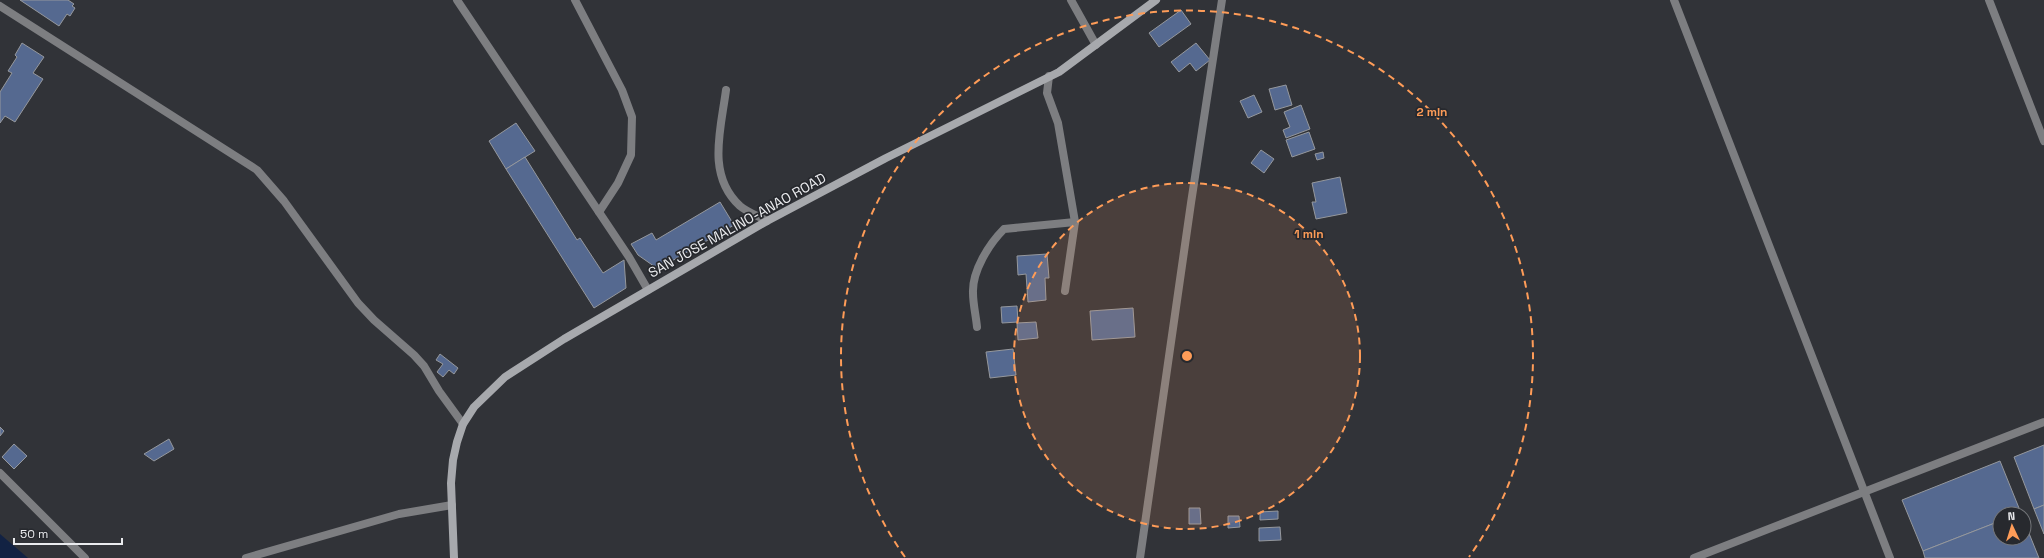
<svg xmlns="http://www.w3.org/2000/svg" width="2044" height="558" font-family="'Space Grotesk',sans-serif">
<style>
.water{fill:#122243}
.building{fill:#556990;stroke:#95989d}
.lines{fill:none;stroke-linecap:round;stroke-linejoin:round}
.service{stroke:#7d7e81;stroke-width:8}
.minor{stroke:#7d7e81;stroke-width:8}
.secondary{stroke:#a7a9ad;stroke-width:8}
.ring{fill:none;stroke:#fe9c58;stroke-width:2;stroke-dasharray:7 5}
.labels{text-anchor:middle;stroke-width:3.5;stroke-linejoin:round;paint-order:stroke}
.street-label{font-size:14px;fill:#eaebee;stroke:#27292e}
.centre{fill:#fe9c58;stroke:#27292e;stroke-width:2}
.ring-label{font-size:12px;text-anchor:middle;font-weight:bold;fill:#fe9c58;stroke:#27292e;stroke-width:3.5;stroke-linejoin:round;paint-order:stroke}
</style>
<rect width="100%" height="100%" fill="#313338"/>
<!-- water -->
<path class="water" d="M 0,534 L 28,558 L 0,558 Z"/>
<!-- building -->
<g class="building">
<path d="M 20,0 L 68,0 L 74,4 L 72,6 L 75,8 L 70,16 L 67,14 L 59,26 Z"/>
<path d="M 1181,10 L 1191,24 L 1159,47 L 1149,33 Z"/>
<path d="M 22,43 L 44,57 L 33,73 L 43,79 L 15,122 L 5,116 L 0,123 L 0,92 L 12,73 L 8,71 L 17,57 L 15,55 Z"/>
<path d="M 1196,43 L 1210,60 L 1196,71 L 1190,63 L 1179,72 L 1171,62 Z"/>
<path d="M 1286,85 L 1292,105 L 1275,110 L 1269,89 Z"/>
<path d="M 1254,95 L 1262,112 L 1248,118 L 1240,101 Z"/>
<path d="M 1301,105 L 1310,129 L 1286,138 L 1283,130 L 1290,127 L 1284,112 Z"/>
<path d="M 516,123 L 535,151 L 506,169 L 489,141 Z"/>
<path d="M 1309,132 L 1315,149 L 1292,157 L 1286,140 Z"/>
<path d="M 1261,150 L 1274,159 L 1264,173 L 1251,163 Z"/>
<path d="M 1323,152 L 1324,158 L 1317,160 L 1315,154 Z"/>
<path d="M 525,157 L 577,240 L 580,238 L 603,273 L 624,260 L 626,288 L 594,308 L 506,169 Z"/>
<path d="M 1340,177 L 1347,213 L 1316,219 L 1312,202 L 1316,202 L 1312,183 Z"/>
<path d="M 720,202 L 734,225 L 658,269 L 638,255 L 631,244 L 652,233 L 656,240 Z"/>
<path d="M 1047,254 L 1049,278 L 1045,278 L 1046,300 L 1028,302 L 1026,274 L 1018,275 L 1017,256 Z"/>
<path d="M 1017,306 L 1018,322 L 1002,323 L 1001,307 Z"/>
<path d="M 1133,308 L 1135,337 L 1092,340 L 1090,311 Z"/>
<path d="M 1036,322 L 1038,338 L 1018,340 L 1017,323 Z"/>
<path d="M 1013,349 L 1016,375 L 990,378 L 986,352 Z"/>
<path d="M 440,354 L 458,368 L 454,374 L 449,370 L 443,377 L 437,372 L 443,364 L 436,360 Z"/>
<path d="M 0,427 L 4,431 L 0,436 Z"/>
<path d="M 169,439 L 174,449 L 154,461 L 144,454 Z"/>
<path d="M 14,444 L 27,456 L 14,469 L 2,457 Z"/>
<path d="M 2044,445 L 2044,505 L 2034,509 L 2014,457 Z"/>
<path d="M 2000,461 L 2021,513 L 2000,514 L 2000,521 L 1923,551 L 1902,500 Z"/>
<path d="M 2044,505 L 2044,534 L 2034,509 Z"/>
<path d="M 1189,508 L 1200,508 L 1201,524 L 1189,524 Z"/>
<path d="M 1278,511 L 1278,519 L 1260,520 L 1260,512 Z"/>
<path d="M 1228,516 L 1239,516 L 1240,527 L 1228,528 Z"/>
<path d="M 2000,521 L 2000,538 L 2024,538 L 2024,521 L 2039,558 L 1925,558 L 1923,551 Z"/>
<path d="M 1280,527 L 1281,540 L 1259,541 L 1259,528 Z"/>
</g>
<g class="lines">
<!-- service -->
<g class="service">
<path d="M 457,0 L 629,257 L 648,290"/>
<path d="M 575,0 L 622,90 L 632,117 L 631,155 L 618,183 L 599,212"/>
<path d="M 1674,0 L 1890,558"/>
<path d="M 1989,0 L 2044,141"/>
<path d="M 0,6 L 257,170 L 284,201 L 358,303 L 374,320 L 414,355 L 424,366 L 439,391 L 463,424"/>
<path d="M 726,90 C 721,129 706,175 740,206 C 747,212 758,216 767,221"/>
<path d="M 1694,558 L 2044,422"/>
</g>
<!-- minor -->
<g class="minor">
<path d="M 1071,0 L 1096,45"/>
<path d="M 1065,291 L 1075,222"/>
<path d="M 977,327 C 976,316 973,304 973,293 C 972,271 989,244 1004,229 L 1075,222 L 1058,123 L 1047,93 L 1049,76"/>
<path d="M 0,473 L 85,558"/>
<path d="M 246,558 L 399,514 L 452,505"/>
<path d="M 1140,558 L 1191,203 L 1222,0"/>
</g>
<!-- secondary -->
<path class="secondary" d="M 454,558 L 451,483 L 453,460 L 457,442 L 463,424 L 474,407 L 505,377 L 564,339 L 767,221 L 886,158 L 1059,72 L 1156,0"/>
</g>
<!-- distance rings -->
<circle cx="1187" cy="356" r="173" fill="#fe9c58" fill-opacity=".12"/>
<g class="ring">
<circle cx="1187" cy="356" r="173"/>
<path d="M905 557A346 346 0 1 1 1469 557"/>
</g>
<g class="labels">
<!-- street labels -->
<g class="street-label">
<text transform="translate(737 225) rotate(-29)" y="5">SAN JOSE MALINO-ANAO ROAD</text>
</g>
</g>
<circle cx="1187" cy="356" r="6" class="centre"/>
<g class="ring-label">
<text x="1432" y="116">2 min</text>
<text x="1309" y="238">1 min</text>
</g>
<!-- north arrow -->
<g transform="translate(2012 526) rotate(356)"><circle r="19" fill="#27292e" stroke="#75777b"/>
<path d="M0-3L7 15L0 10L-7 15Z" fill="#fe9c58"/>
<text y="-6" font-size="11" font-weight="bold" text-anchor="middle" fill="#eaebee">N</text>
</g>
<!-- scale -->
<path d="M14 538v6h108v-6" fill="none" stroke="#eaebee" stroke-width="2"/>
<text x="20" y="538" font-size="12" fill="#eaebee" stroke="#27292e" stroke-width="3" paint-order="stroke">50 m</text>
</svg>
